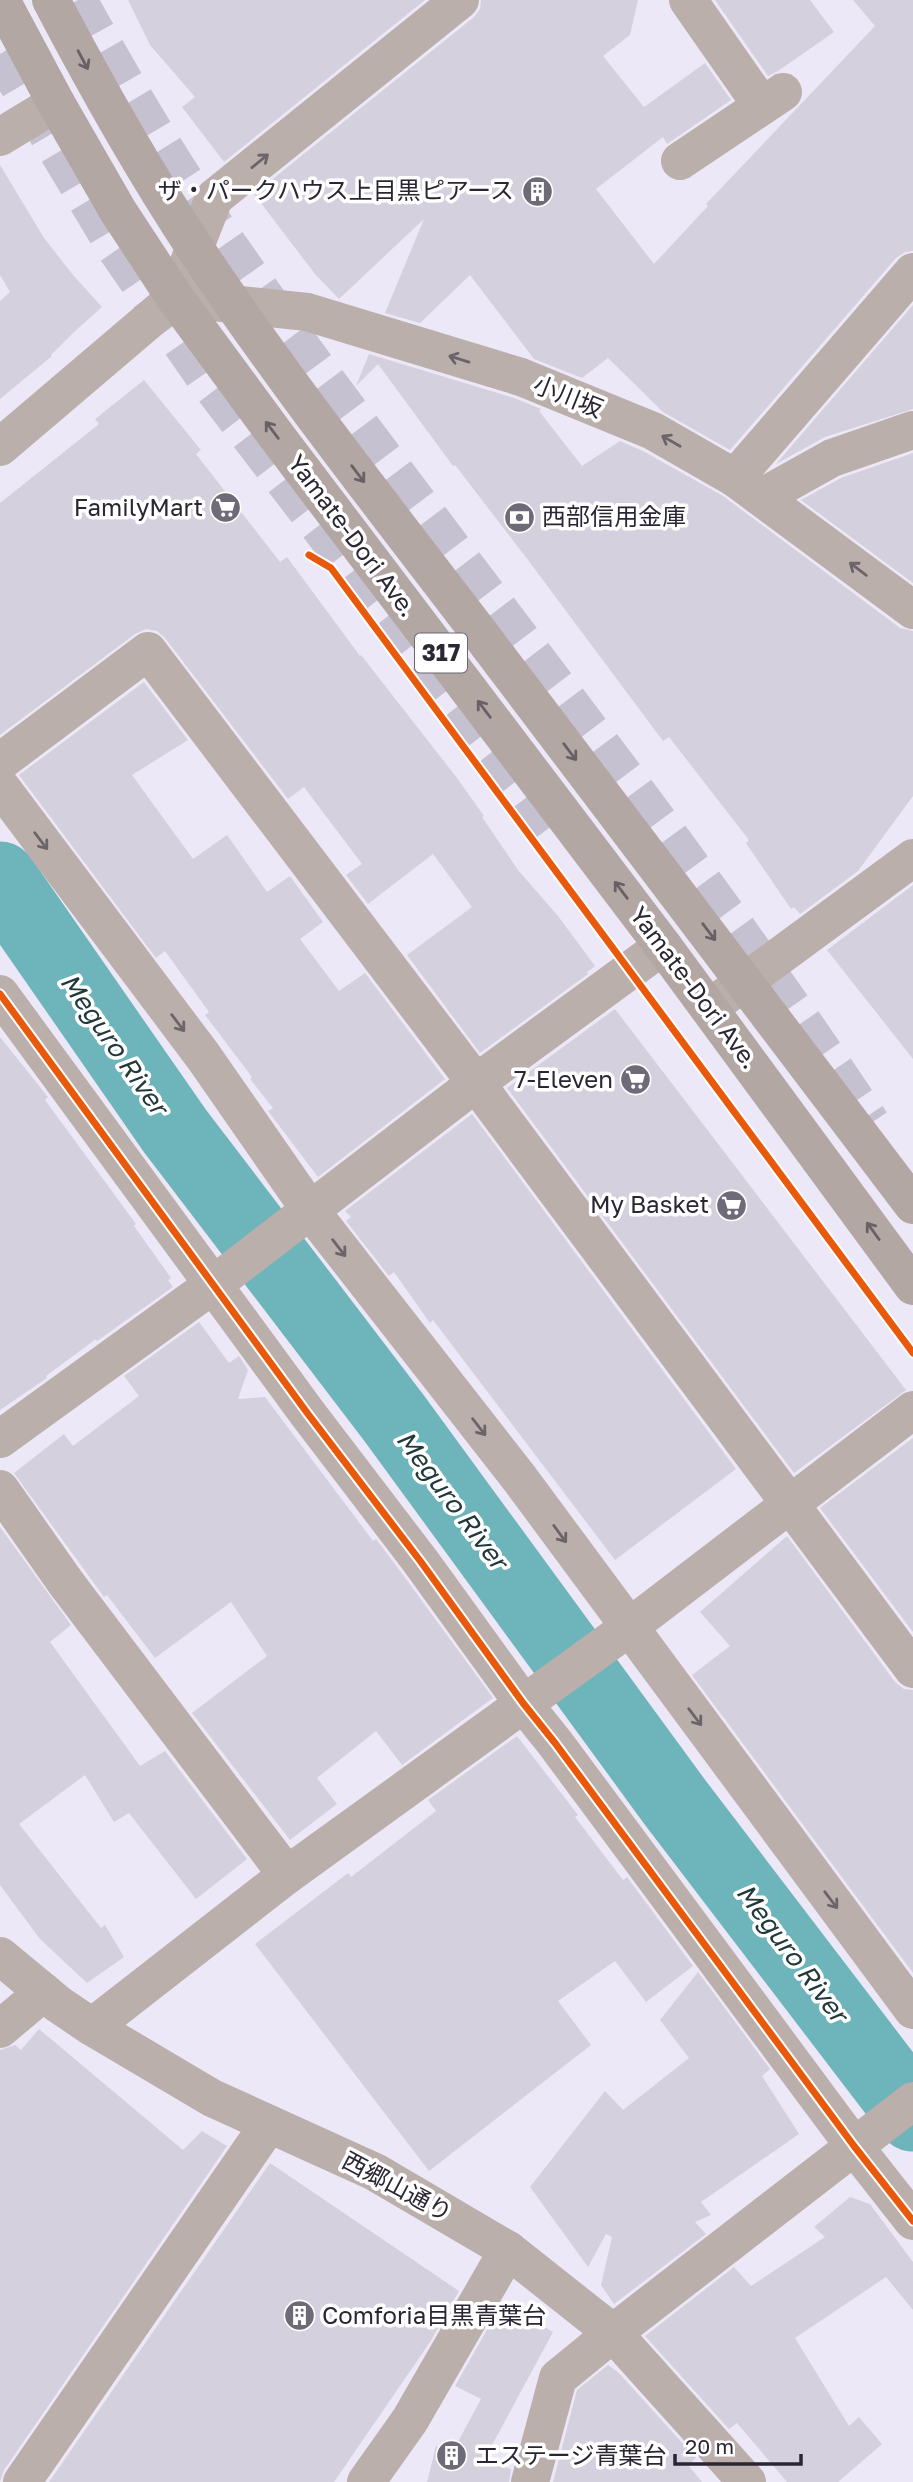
<svg xmlns="http://www.w3.org/2000/svg" width="913" height="2482" font-family="'Golos Text','Noto Sans JP',sans-serif">
<style>
.lines{fill:none;stroke-linecap:round;stroke-linejoin:round}
.river{stroke:#6db4bb;stroke-width:75}
.building{fill:#d4d0dd}
.highway-tunnel{stroke:#c6c1d0;stroke-width:38;stroke-dasharray:38 19;stroke-linecap:butt}
.minor{stroke:#baafaa;stroke-width:38}
.major{stroke:#b3a7a3;stroke-width:38}
.cycleway-casing{stroke:#fff;stroke-width:11}
.cycleway{stroke:#e8590c;stroke-width:7}
.oneway{stroke:#686065}
.oneway2{stroke:#6b6469}
.labels{text-anchor:middle;stroke-width:7;stroke-linejoin:round;paint-order:stroke}
.shield{fill:#fff;stroke:#6b6770;stroke-width:2}
.shield-label{font-size:23px;font-weight:bold;fill:#2b2633}
.poi-label{font-size:24px;fill:#2b2633;stroke:#fff;text-anchor:end}
.street-label{font-size:24px;fill:#2b2633;stroke:#fff}
.water-label{font-size:26px;font-style:italic;fill:#22393a;stroke:#fff}
</style>
<rect width="100%" height="100%" fill="#ede8f7"/>
<g class="lines">
<!-- river -->
<path class="river" d="M 0,879 L 175,1131 L 394,1418 L 674,1801 L 913,2114"/>
</g>
<!-- building -->
<g class="building">
<path d="M 128,0 L 425,0 L 224,162 L 182,107 L 195,97 L 150,45 Z"/>
<path d="M 481,0 L 638,0 L 630,35 L 603,56 L 644,107 L 705,63 L 731,100 L 667,144 L 663,137 L 596,189 L 654,264 L 708,206 L 706,204 L 875,26 L 853,0 L 913,0 L 913,251 L 905,252 L 896,258 L 730,450 L 663,412 L 608,358 L 582,378 L 534,359 L 470,275 L 420,323 L 385,313 L 424,219 L 339,299 L 315,274 L 254,194 L 474,17 L 480,9 Z"/>
<path d="M 715,0 L 810,0 L 834,32 L 778,71 L 768,76 Z"/>
<path d="M 0,165 L 44,238 L 73,275 L 102,307 L 75,331 L 51,355 L 52,356 L 0,399 L 0,301 L 10,292 L 0,275 Z"/>
<path d="M 913,305 L 913,409 L 825,437 L 776,464 Z"/>
<path d="M 369,354 L 514,398 L 541,409 L 539,411 L 582,466 L 620,441 L 643,451 L 723,496 L 900,628 L 913,631 L 913,796 L 858,871 L 800,914 L 794,907 L 791,909 L 746,843 L 749,840 L 669,737 L 663,741 L 528,560 L 455,465 L 453,466 L 378,364 L 356,386 Z"/>
<path d="M 144,380 L 201,450 L 196,454 L 280,562 L 287,557 L 360,656 L 361,655 L 457,778 L 484,816 L 482,817 L 518,870 L 558,916 L 595,966 L 587,972 L 588,974 L 480,1053 L 407,955 L 472,907 L 433,854 L 368,904 L 346,875 L 362,864 L 304,787 L 288,799 L 165,638 L 157,631 L 146,629 L 135,634 L 0,735 L 0,503 L 99,424 L 95,419 Z"/>
<path d="M 913,453 L 913,583 L 801,500 L 841,478 Z"/>
<path d="M 144,682 L 188,740 L 132,775 L 193,859 L 227,835 L 267,892 L 290,876 L 323,922 L 300,939 L 339,991 L 365,973 L 445,1079 L 318,1177 L 268,1111 L 273,1108 L 250,1079 L 252,1077 L 205,1015 L 209,1012 L 165,951 L 156,958 L 19,775 Z"/>
<path d="M 913,885 L 913,1059 L 827,950 Z"/>
<path d="M 615,1009 L 906,1390 L 794,1473 L 507,1088 Z"/>
<path d="M 0,1037 L 48,1097 L 45,1100 L 136,1224 L 134,1226 L 171,1278 L 168,1280 L 173,1287 L 97,1341 L 96,1339 L 46,1376 L 47,1378 L 0,1410 Z"/>
<path d="M 472,1114 L 736,1469 L 615,1560 L 433,1320 L 430,1323 L 394,1272 L 389,1276 L 346,1221 L 351,1217 L 345,1211 Z"/>
<path d="M 199,1322 L 229,1363 L 239,1356 L 248,1370 L 238,1399 L 265,1397 L 373,1541 L 376,1539 L 403,1575 L 493,1698 L 402,1765 L 376,1731 L 317,1778 L 337,1804 L 290,1840 L 192,1713 L 267,1656 L 231,1602 L 155,1658 L 107,1595 L 104,1597 L 14,1473 L 64,1434 L 73,1446 L 139,1396 L 124,1376 Z"/>
<path d="M 913,1438 L 913,1632 L 820,1508 Z"/>
<path d="M 0,1527 L 71,1625 L 50,1642 L 140,1766 L 165,1751 L 247,1859 L 196,1899 L 129,1813 L 114,1822 L 85,1775 L 19,1824 L 101,1928 L 105,1925 L 124,1957 L 87,1983 L 40,1939 L 0,1885 Z"/>
<path d="M 787,1536 L 895,1682 L 904,1689 L 913,1690 L 913,1973 L 692,1675 L 730,1646 L 700,1612 Z"/>
<path d="M 517,1736 L 578,1815 L 575,1817 L 623,1880 L 627,1877 L 693,1966 L 646,2002 L 615,1961 L 558,2001 L 591,2045 L 429,2171 L 255,1944 L 348,1873 L 351,1877 L 436,1811 L 428,1800 Z"/>
<path d="M 698,1972 L 770,2069 L 762,2076 L 799,2134 L 701,2202 L 711,2215 L 695,2222 L 706,2234 L 614,2304 L 601,2285 L 612,2237 L 606,2234 L 588,2267 L 530,2187 L 605,2091 L 623,2110 L 689,2058 L 660,2020 Z"/>
<path d="M 39,2029 L 183,2150 L 202,2131 L 227,2146 L 4,2470 L 0,2482 L 0,2050 L 15,2045 L 21,2050 Z"/>
<path d="M 270,2163 L 459,2291 L 430,2342 L 334,2482 L 49,2482 Z"/>
<path d="M 850,2197 L 870,2204 L 913,2262 L 913,2310 L 886,2277 L 795,2338 L 849,2426 L 859,2417 L 882,2444 L 838,2482 L 787,2482 L 737,2423 L 729,2429 L 645,2336 L 734,2267 L 751,2286 L 825,2237 L 814,2227 Z"/>
<path d="M 503,2302 L 553,2332 L 484,2460 L 511,2469 L 509,2482 L 427,2482 L 436,2446 L 453,2451 L 481,2399 L 455,2386 Z"/>
<path d="M 608,2365 L 618,2372 L 696,2458 L 688,2465 L 702,2482 L 553,2482 L 577,2390 Z"/>
</g>
<g class="lines">
<!-- highway-tunnel -->
<g class="highway-tunnel">
<path d="M 78,0 C 115,66 153,133 195,196 C 277,319 368,435 456,553 C 598,740 742,927 871,1123"/>
<path d="M 0,54 L 116,249 L 205,378 L 552,830"/>
</g>
<!-- minor -->
<g class="minor">
<path d="M 688,0 L 762,106"/>
<path d="M 0,137 L 56,103"/>
<path d="M 680,161 L 783,92"/>
<path d="M 175,298 L 307,312 L 521,377 L 653,431 L 735,478 L 913,610"/>
<path d="M 0,447 L 175,298 L 214,198 L 460,0"/>
<path d="M 735,478 L 913,272"/>
<path d="M 762,497 L 832,458 L 913,430"/>
<path d="M 0,762 L 148,651 L 476,1083 L 913,1669"/>
<path d="M 0,786 L 203,1056 L 310,1210 L 520,1479 L 913,2010"/>
<path d="M 0,994 L 308,1414 L 421,1562 L 523,1703 L 555,1743 L 854,2146 L 913,2221"/>
<path d="M 709,1008 L 913,858"/>
<path d="M 0,1439 L 214,1284 L 476,1083 L 663,946"/>
<path d="M 0,1489 L 66,1583 L 287,1875"/>
<path d="M 0,1956 L 58,2004 L 92,2027 L 212,2098 L 375,2172 L 508,2250 L 613,2333 L 747,2482"/>
<path d="M 92,2027 L 287,1875 L 616,1637 L 913,1410"/>
<path d="M 0,2029 L 44,1992"/>
<path d="M 22,2482 L 269,2124"/>
<path d="M 366,2482 L 410,2420 L 508,2250"/>
<path d="M 530,2482 L 558,2378 L 613,2333 L 913,2101"/>
</g>
<!-- major -->
<g class="major">
<path d="M 1,0 L 56,103 L 118,211 L 175,298 L 278,438 L 663,946 L 913,1286"/>
<path d="M 51,0 C 95,84 141,166 193,245 C 285,384 389,514 490,647 C 632,832 773,1018 913,1205"/>
</g>
<defs>
<g id="cycleway">
<path d="M 309,555 L 331,568 L 913,1353"/>
<path d="M 0,994 L 308,1414 L 421,1562 L 523,1703 L 555,1743 L 854,2146 L 913,2221"/>
</g>
</defs>
<!-- cycleway casing -->
<use href="#cycleway" class="cycleway-casing"/>
<!-- cycleway -->
<use href="#cycleway" class="cycleway"/>
</g>
<!-- one-way arrows -->
<defs><path id="oneway-shaft" d="M-6 0H5M1.5-3L5.5 0L1.5 3" fill="none" stroke-width="1.6" stroke-linecap="round" stroke-linejoin="round" transform="scale(1.75)"/></defs>
<g class="oneway">
<use href="#oneway-shaft" transform="translate(83 60) rotate(62)"/>
<use href="#oneway-shaft" transform="translate(272 430) rotate(-127)"/>
<use href="#oneway-shaft" transform="translate(358 474) rotate(53)"/>
<use href="#oneway-shaft" transform="translate(484 709) rotate(-127)"/>
<use href="#oneway-shaft" transform="translate(570 752) rotate(53)"/>
<use href="#oneway-shaft" transform="translate(621 890) rotate(-127)"/>
<use href="#oneway-shaft" transform="translate(709 932) rotate(53)"/>
<use href="#oneway-shaft" transform="translate(873 1231) rotate(-126)"/>
</g>
<g class="oneway2">
<use href="#oneway-shaft" transform="translate(260 161) rotate(-39)"/>
<use href="#oneway-shaft" transform="translate(459 359) rotate(-163)"/>
<use href="#oneway-shaft" transform="translate(671 441) rotate(-150)"/>
<use href="#oneway-shaft" transform="translate(858 569) rotate(-143)"/>
<use href="#oneway-shaft" transform="translate(41 841) rotate(53)"/>
<use href="#oneway-shaft" transform="translate(178 1023) rotate(53)"/>
<use href="#oneway-shaft" transform="translate(339 1248) rotate(52)"/>
<use href="#oneway-shaft" transform="translate(479 1427) rotate(52)"/>
<use href="#oneway-shaft" transform="translate(560 1534) rotate(54)"/>
<use href="#oneway-shaft" transform="translate(695 1717) rotate(53)"/>
<use href="#oneway-shaft" transform="translate(831 1900) rotate(53)"/>
</g>
<!-- icons -->
<defs>
<symbol id="building-disc" viewBox="-11 -11 22 22"><circle r="9.5" fill="#6f6a78" stroke="#fff"/><path d="M-4-6H4V6H1V3H-1V6H-4ZM-2.5-4.3h1.7v1.8h-1.7ZM.8-4.3h1.7v1.8H.8ZM-2.5-1h1.7V.8h-1.7ZM.8-1h1.7V.8H.8Z" fill="#fff"/></symbol>
<symbol id="supermarket-disc" viewBox="-11 -11 22 22"><circle r="9.5" fill="#6f6a78" stroke="#fff"/><path d="M-6-5.5h2.5l.6 2H6L4.5 2H-2.5L-4.4-4H-6ZM-1.5 3.2a1.3 1.3 0 1 0 .1 0ZM3 3.2a1.3 1.3 0 1 0 .1 0Z" fill="#fff"/></symbol>
<symbol id="bank-disc" viewBox="-11 -11 22 22"><circle r="9.5" fill="#6f6a78" stroke="#fff"/><path d="M-6-4H6V4H-6ZM0-2.3a2.3 2.3 0 1 0 0 4.6a2.3 2.3 0 1 0 0-4.6Z" fill="#fff"/></symbol>
</defs>
<g fill-rule="evenodd">
<use href="#building-disc" x="520" y="174" width="35" height="35"/>
<use href="#supermarket-disc" x="208" y="490" width="35" height="35"/>
<use href="#bank-disc" x="502" y="500" width="35" height="35"/>
<use href="#supermarket-disc" x="618" y="1062" width="35" height="35"/>
<use href="#supermarket-disc" x="714" y="1188" width="35" height="35"/>
<use href="#building-disc" x="282" y="2298" width="35" height="35"/>
<use href="#building-disc" x="434" y="2438" width="35" height="35"/>
</g>
<g class="labels">
<!-- shield labels -->
<rect class="shield" x="415" y="633.5" width="52" height="39" rx="5"/>
<g class="shield-label">
<text x="441" y="661">317</text>
</g>
<!-- poi labels -->
<g class="poi-label">
<text x="514" y="199">ザ・パークハウス上目黒ピアース</text>
<text x="203" y="516">FamilyMart</text>
<text x="542" y="525" text-anchor="start">西部信用金庫</text>
<text x="613" y="1088">7-Eleven</text>
<text x="709" y="1213">My Basket</text>
<text x="322" y="2324" text-anchor="start">Comforia目黒青葉台</text>
<text x="475" y="2464" text-anchor="start">エステージ青葉台</text>
</g>
<!-- street labels -->
<g class="street-label">
<text transform="translate(568 397) rotate(22)" y="8">小川坂</text>
<text transform="translate(352 536) rotate(53)" y="8">Yamate-Dori Ave.</text>
<text transform="translate(694 988) rotate(53)" y="8">Yamate-Dori Ave.</text>
<text transform="translate(397 2187) rotate(28)" y="8">西郷山通り</text>
</g>
<!-- water labels -->
<g class="water-label">
<text transform="translate(114 1044) rotate(55)" y="9">Meguro River</text>
<text transform="translate(452 1500) rotate(53)" y="9">Meguro River</text>
<text transform="translate(792 1953) rotate(53)" y="9">Meguro River</text>
</g>
</g>
<!-- scale -->
<path d="M675 2454v10h126v-10" fill="none" stroke="#2b2633" stroke-width="3.5"/>
<text x="685" y="2454" font-size="21" fill="#2b2633" stroke="#ffffff" stroke-width="5" paint-order="stroke">20 m</text>
</svg>
